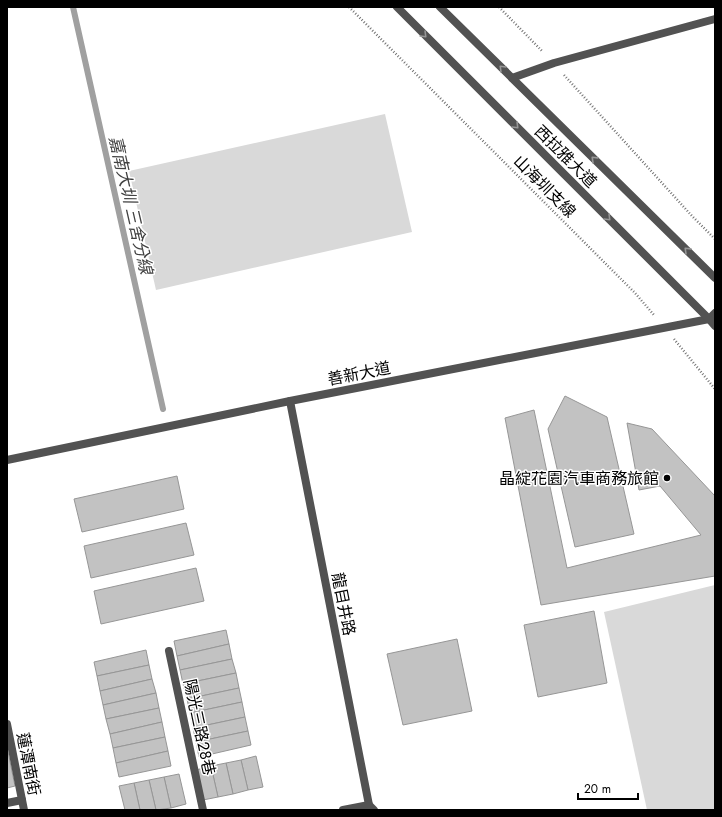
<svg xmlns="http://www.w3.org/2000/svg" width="722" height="817" font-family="Jost,'Noto Sans TC',sans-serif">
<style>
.green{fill:#d9d9d9}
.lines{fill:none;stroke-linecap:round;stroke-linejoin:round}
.stream{stroke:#a0a0a0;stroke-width:6}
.building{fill:#c2c2c2;stroke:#969696}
.path{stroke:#747474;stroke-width:2.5;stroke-dasharray:1 2;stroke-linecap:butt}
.service{stroke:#525252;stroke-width:8}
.minor{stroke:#525252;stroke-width:8}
.tertiary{stroke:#525252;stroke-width:8}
.oneway{stroke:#979797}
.poi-dot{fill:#000;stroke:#fff;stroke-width:1.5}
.labels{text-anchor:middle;stroke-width:3;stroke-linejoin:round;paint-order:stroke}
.street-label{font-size:16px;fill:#000;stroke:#fff}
.poi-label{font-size:16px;fill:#000;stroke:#fff;text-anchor:end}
.water-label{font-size:17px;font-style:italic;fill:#414141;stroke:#fff}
</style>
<rect width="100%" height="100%" fill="#fff"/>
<!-- green -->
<g class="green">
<path d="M 385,114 L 412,232 L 156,290 L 129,171 Z"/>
<path d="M 715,585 L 715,810 L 647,810 L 604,612 Z"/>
</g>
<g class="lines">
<!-- stream -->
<path class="stream" d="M 73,7 L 163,409"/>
</g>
<!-- building -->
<g class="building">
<path d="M 565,396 L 607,417 L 634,534 L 575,547 L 548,429 Z"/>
<path d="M 534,410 L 567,568 L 701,535 L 660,486 L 639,490 L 627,423 L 652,429 L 715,496 L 715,576 L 541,605 L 505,418 Z"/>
<path d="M 177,476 L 184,509 L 82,532 L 74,499 Z"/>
<path d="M 186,523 L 194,555 L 91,578 L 84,546 Z"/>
<path d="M 196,568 L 204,601 L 101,624 L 94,591 Z"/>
<path d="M 594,611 L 607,683 L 538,697 L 524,625 Z"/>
<path d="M 226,630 L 229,644 L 177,656 L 174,641 Z"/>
<path d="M 457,639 L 472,711 L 403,725 L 387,654 Z"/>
<path d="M 229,644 L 232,659 L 180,670 L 177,656 Z"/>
<path d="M 146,650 L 149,665 L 97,676 L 94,662 Z"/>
<path d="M 232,659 L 236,673 L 183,684 L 180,670 Z"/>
<path d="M 149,665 L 152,679 L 100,691 L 97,676 Z"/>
<path d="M 236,673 L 239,688 L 187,699 L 183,684 Z"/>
<path d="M 152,679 L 156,693 L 103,705 L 100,691 Z"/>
<path d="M 239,688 L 242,702 L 190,713 L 187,699 Z"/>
<path d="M 156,693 L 159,708 L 106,719 L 103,705 Z"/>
<path d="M 242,702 L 245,717 L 193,728 L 190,713 Z"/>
<path d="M 159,708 L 162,722 L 110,734 L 106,719 Z"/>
<path d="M 245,717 L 248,731 L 196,742 L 193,728 Z"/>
<path d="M 162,722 L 165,737 L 113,748 L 110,734 Z"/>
<path d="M 248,731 L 251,745 L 199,757 L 196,742 Z"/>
<path d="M 165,737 L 168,751 L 116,763 L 113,748 Z"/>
<path d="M 7,747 L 15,786 L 7,788 Z"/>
<path d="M 168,751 L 171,766 L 119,777 L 116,763 Z"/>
<path d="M 256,756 L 263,787 L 248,790 L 241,760 Z"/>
<path d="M 241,760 L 248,790 L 233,794 L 226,763 Z"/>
<path d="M 226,763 L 233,794 L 218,797 L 211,766 Z"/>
<path d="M 211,766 L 218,797 L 203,800 L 196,770 Z"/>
<path d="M 179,774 L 186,804 L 171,808 L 164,777 Z"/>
<path d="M 164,777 L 171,808 L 156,810 L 149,780 Z"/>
<path d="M 149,780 L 156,810 L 140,810 L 134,783 Z"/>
<path d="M 134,783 L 140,810 L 125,810 L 119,786 Z"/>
</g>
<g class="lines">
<!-- path -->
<g class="path">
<path d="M 349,7 L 635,293 L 654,315"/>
<path d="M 499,7 L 543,52"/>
<path d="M 564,75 L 692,216 L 715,239"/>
<path d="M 674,339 L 715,389"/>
</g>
<!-- service -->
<g class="service">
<path d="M 512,78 L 554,63 L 715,19"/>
<path d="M 169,651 L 203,810"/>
<path d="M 7,803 L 22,800"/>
</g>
<!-- minor -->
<g class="minor">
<path d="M 290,401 L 369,805 L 374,810"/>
<path d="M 7,460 L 290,401 L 709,319 L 715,313"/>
<path d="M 7,724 L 24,810"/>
<path d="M 343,810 L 369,805"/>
</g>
<!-- tertiary -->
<g class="tertiary">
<path d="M 397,7 L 709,319 L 715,326"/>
<path d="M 440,7 L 715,278"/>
</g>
</g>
<!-- one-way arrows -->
<defs><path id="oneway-chevron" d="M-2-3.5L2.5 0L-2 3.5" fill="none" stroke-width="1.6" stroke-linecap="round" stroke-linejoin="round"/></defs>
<g class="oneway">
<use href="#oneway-chevron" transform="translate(424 35) rotate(45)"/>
<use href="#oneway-chevron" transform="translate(502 68) rotate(-135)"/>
<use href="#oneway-chevron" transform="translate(516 126) rotate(45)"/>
<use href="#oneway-chevron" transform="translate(594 159) rotate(-136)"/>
<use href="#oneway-chevron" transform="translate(608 218) rotate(45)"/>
<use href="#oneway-chevron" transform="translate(687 250) rotate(-136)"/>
</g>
<!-- markers -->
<circle class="poi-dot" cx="667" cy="478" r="4"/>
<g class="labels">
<!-- street labels -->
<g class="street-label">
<text transform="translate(566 156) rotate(45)" y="6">西拉雅大道</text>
<text transform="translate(545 186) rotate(45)" y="6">山海圳支線</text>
<text transform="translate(359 373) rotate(-11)" y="6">善新大道</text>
<text transform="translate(344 604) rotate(79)" y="6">龍目井路</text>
<text transform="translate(200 727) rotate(78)" y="6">陽光三路28巷</text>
<text transform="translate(29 764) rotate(79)" y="6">蓮潭南街</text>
</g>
<!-- poi labels -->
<g class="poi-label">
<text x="659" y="484">晶綻花園汽車商務旅館</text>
</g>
<!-- water labels -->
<g class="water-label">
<text transform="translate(131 205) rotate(77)" y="6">嘉南大圳 三舍分線</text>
</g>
</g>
<!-- border -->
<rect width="722" height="817" fill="none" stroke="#000000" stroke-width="16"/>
<!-- scale -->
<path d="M578 793v6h60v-6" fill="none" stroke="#000000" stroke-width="2"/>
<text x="584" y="793" font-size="12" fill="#000000" stroke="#ffffff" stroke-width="3" paint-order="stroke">20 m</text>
</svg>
